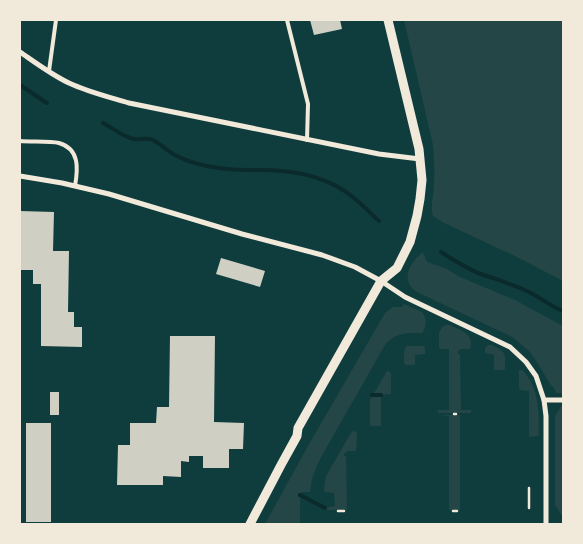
<svg xmlns="http://www.w3.org/2000/svg" width="583" height="544" font-family="'PT Sans Narrow',sans-serif">
<style>
.green{fill:#244646}
.lines{fill:none;stroke-linecap:round;stroke-linejoin:round}
.stream{stroke:#0a2a2b;stroke-width:4}
.building{fill:#cfcfc3}
.path{stroke:#f1e9da;stroke-width:2.5}
.service{stroke:#f1e9da;stroke-width:4}
.minor{stroke:#f1e9da;stroke-width:5}
.tertiary{stroke:#f1e9da;stroke-width:9}
</style>
<rect width="100%" height="100%" fill="#0f3d3e"/>
<!-- green -->
<g class="green">
<path d="M 404,20 L 563,20 L 563,281 L 517,257 L 444,223 L 433,216 C 430,206 434,194 434,184 C 435,171 434,158 433,145 Z"/>
<path d="M 423,252 L 427,262 L 445,268 L 460,277 L 515,300 L 563,326 L 563,393 L 556,393 L 554,388 L 550,384 L 537,362 L 529,351 L 512,337 L 417,292 C 399,281 410,262 423,252 Z"/>
<path d="M 404,304 L 422,312 C 427,318 427,327 422,333 C 407,333 395,332 385,345 L 321,457 C 314,472 312,476 310,492 L 301,492 L 301,494 L 298,494 L 298,497 L 300,497 L 300,524 L 265,524 L 308,446 L 385,313 L 393,307 L 402,307 Z"/>
<path d="M 446,325 L 450,325 C 461,331 475,333 470,349 L 461,349 L 460,350 L 458,351 L 458,354 L 460,354 L 461,410 L 471,410 L 471,413 L 438,413 L 438,410 L 449,410 L 449,349 L 441,349 L 439,347 L 439,333 L 442,327 Z"/>
<path d="M 488,345 C 494,345 491,345 496,347 C 508,354 505,357 505,369 L 504,370 L 494,370 L 494,355 L 485,353 L 485,348 Z"/>
<path d="M 406,346 L 424,346 L 425,348 L 425,354 L 415,355 L 415,365 L 406,365 L 404,363 L 404,352 Z"/>
<path d="M 519,370 L 522,370 C 539,386 539,412 539,434 L 538,436 L 529,437 L 529,391 L 520,390 L 519,388 Z"/>
<path d="M 387,371 L 389,371 L 391,374 L 391,394 L 381,395 L 381,426 L 371,426 L 370,424 L 370,400 L 373,395 Z"/>
<path d="M 563,406 L 563,517 L 555,505 L 555,417 C 556,413 559,412 560,407 Z"/>
<path d="M 438,415 L 460,415 L 460,510 L 449,510 L 449,416 Z"/>
<path d="M 353,431 L 356,432 L 357,434 L 356,451 L 346,451 L 346,453 L 344,453 L 344,456 L 346,456 L 347,510 L 324,510 L 325,508 L 335,506 L 334,493 L 325,492 L 324,491 L 325,482 L 326,476 L 351,433 Z"/>
</g>
<g class="lines">
<!-- stream -->
<g class="stream">
<path d="M 20,85 L 47,103"/>
<path d="M 103,123 C 113,128 123,137 134,139 C 140,140 147,137 153,140 C 161,144 167,151 175,155 C 184,160 197,164 207,166 C 225,170 242,170 261,170 C 294,170 328,176 354,198 C 363,205 371,214 379,221"/>
<path d="M 441,252 C 453,260 465,267 478,273 C 495,279 513,284 529,292 C 541,298 550,306 563,311"/>
<path d="M 372,395 L 381,395"/>
<path d="M 300,495 L 325,508"/>
</g>
</g>
<!-- building -->
<g class="building">
<path d="M 310,20 L 340,20 L 342,29 L 314,35 Z"/>
<path d="M 20,211 L 54,212 L 53,251 L 69,251 L 68,312 L 74,312 L 74,327 L 82,327 L 82,347 L 41,346 L 41,284 L 33,284 L 33,270 L 20,270 Z"/>
<path d="M 221,258 L 265,271 L 260,287 L 216,274 Z"/>
<path d="M 170,336 L 215,336 L 214,422 L 244,423 L 243,449 L 229,449 L 229,468 L 203,468 L 203,456 L 189,456 L 189,462 L 181,461 L 181,477 L 163,476 L 163,485 L 117,485 L 118,445 L 130,445 L 130,423 L 156,423 L 157,407 L 169,407 Z"/>
<rect x="50" y="392" width="9" height="23"/>
<rect x="26" y="423" width="25" height="99"/>
</g>
<g class="lines">
<!-- path -->
<g class="path">
<path d="M 454,414 L 456,414"/>
<path d="M 529,508 L 529,488"/>
<path d="M 338,511 L 344,511"/>
<path d="M 453,511 L 457,511"/>
</g>
<!-- service -->
<g class="service">
<path d="M 287,20 L 308,104 L 307,140"/>
<path d="M 49,71 L 56,20"/>
<path d="M 20,141 C 30,142 50,141 59,143 C 80,149 78,169 75,186"/>
</g>
<!-- minor -->
<g class="minor">
<path d="M 20,52 C 36,63 52,75 69,83 C 88,92 109,97 129,103 L 379,154 L 420,159"/>
<path d="M 20,176 L 62,183 L 109,194 L 242,234 L 322,255 L 355,267 L 381,281 L 405,297 L 510,347 L 526,362 L 536,376 L 544,400 L 546,416 L 546,524"/>
<path d="M 544,400 L 563,400"/>
</g>
<!-- tertiary -->
<path class="tertiary" d="M 250,524 L 281,465 L 297,436 L 298,428 L 381,281 L 397,268 L 410,242 L 417,216 L 420,199 L 422,180 L 419,149 L 388,20"/>
</g>
<!-- border -->
<rect width="583" height="544" fill="none" stroke="#f1e9da" stroke-width="42"/>
</svg>
